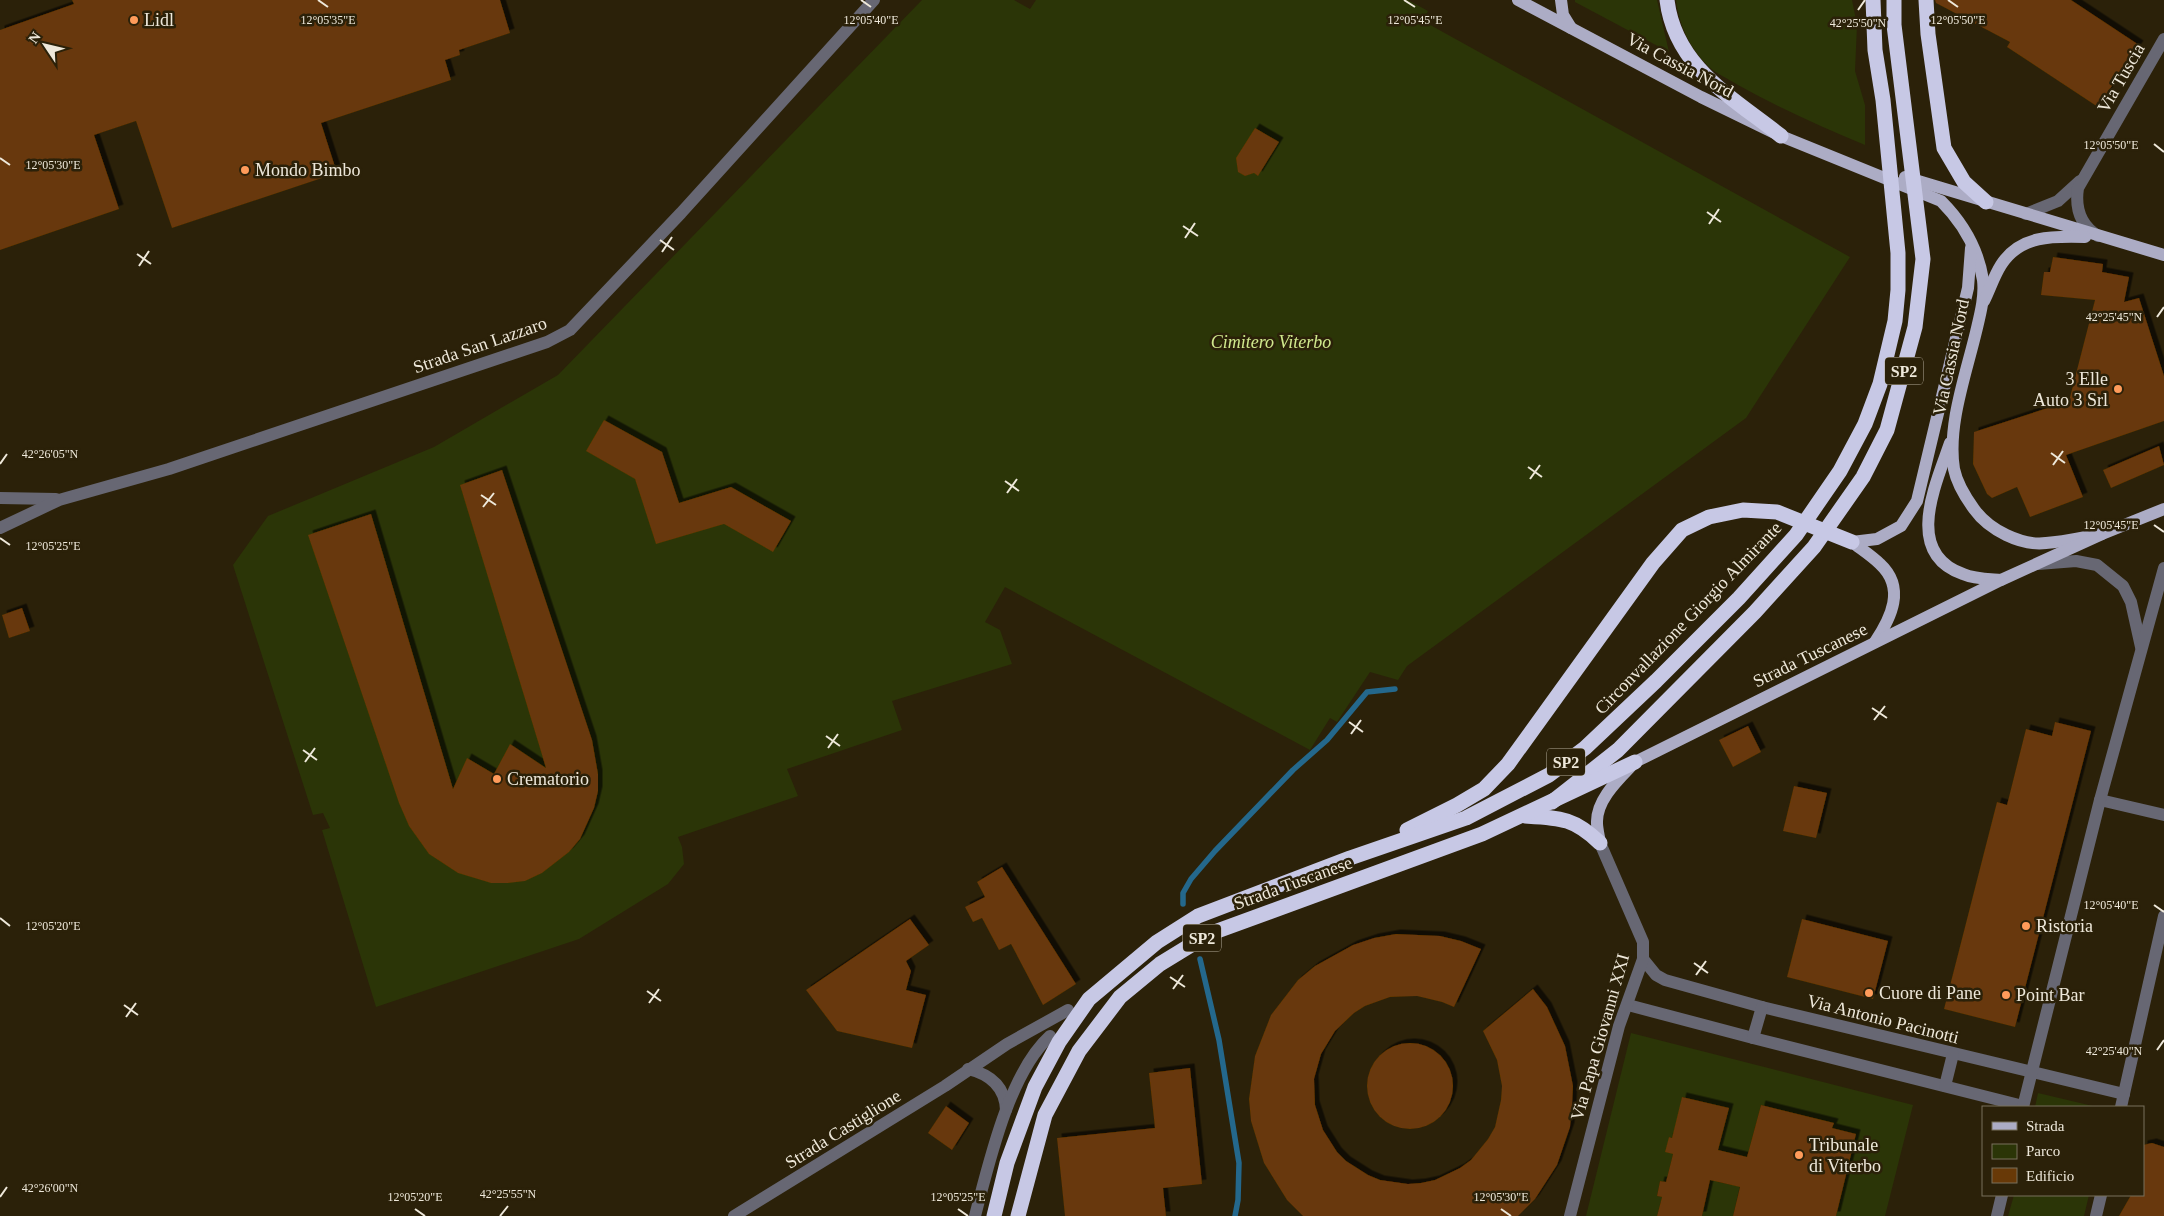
<svg xmlns="http://www.w3.org/2000/svg" width="2164" height="1216" font-family="Georgia,serif">
<style>
.green{fill:#2b3507}
.lines{fill:none;stroke-linecap:round;stroke-linejoin:round}
.stream{stroke:#24688c;stroke-width:5.5}
.building{fill:#683907;filter:url(#shadow)}
.minor{stroke:#676773;stroke-width:12}
.major{stroke:#acacc5;stroke-width:12}
.highway{stroke:#c7c8e5;stroke-width:15}
.ticks{fill:none;stroke:#eee8da;stroke-width:2}
.poi-dot{fill:#ff9b5a;stroke:#2b2109;stroke-width:2}
.labels{text-anchor:middle;stroke-width:5;stroke-linejoin:round;paint-order:stroke}
.shield{fill:#2b2109;stroke:#b4ac9b;stroke-width:1}
.shield-label{font-size:16px;font-weight:bold;fill:#eee8da}
.poi-label{font-size:18px;fill:#eee8da;stroke:#2b2109;text-anchor:start}
.street-label{font-size:18px;fill:#eee8da;stroke:#2b2109}
.park-label{font-size:18px;font-style:italic;fill:#d0e88d;stroke:#2b2109}
.ticks-label{font-size:12px;text-anchor:middle;fill:#eee8da;stroke:#2b2109;stroke-width:5;stroke-linejoin:round;paint-order:stroke}
</style>
<defs>
<filter id="shadow"><feDropShadow dx="4.5" dy="-4.5" stdDeviation="0" flood-color="#0009"/></filter>
</defs>
<rect width="100%" height="100%" fill="#2b2109"/>
<!-- green -->
<g class="green">
<path d="M 922,0 L 1014,0 L 1030,9 L 1036,0 L 1408,0 L 1428,11 L 1423,21 L 1850,257 L 1746,418 L 1407,666 L 1398,680 L 1370,672 L 1337,722 L 1330,718 L 1310,750 L 1005,587 L 985,622 L 1000,630 L 1012,664 L 892,701 L 902,730 L 787,769 L 798,796 L 678,837 L 682,847 L 684,864 L 668,884 L 579,939 L 376,1007 L 322,830 L 330,828 L 323,813 L 313,815 L 233,565 L 268,516 L 434,447 L 558,375 Z"/>
<path d="M 1575,0 L 1657,0 L 1669,52 L 1575,2 Z"/>
<path d="M 1676,0 L 1852,0 L 1857,25 L 1855,71 L 1865,105 L 1865,145 C 1822,127 1779,108 1738,85 C 1729,79 1717,74 1709,67 C 1690,49 1679,25 1676,0 Z"/>
<path d="M 1631,1033 L 1913,1105 L 1885,1216 L 1836,1216 L 1856,1134 L 1832,1128 L 1833,1123 L 1761,1105 L 1747,1157 L 1718,1150 L 1728,1108 L 1683,1097 L 1676,1139 L 1669,1137 L 1673,1154 L 1666,1182 L 1660,1181 L 1657,1196 L 1662,1197 L 1657,1216 L 1586,1216 Z"/>
<path d="M 2038,1093 L 2097,1107 L 2035,1107 Z"/>
<path d="M 1715,1161 L 1718,1182 L 1732,1185 L 1735,1174 L 1742,1176 L 1733,1216 L 1702,1216 Z"/>
<path d="M 2014,1195 L 2089,1195 L 2084,1216 L 2008,1216 Z"/>
</g>
<g class="lines">
<!-- stream -->
<g class="stream">
<path d="M 1183,904 L 1183,893 L 1191,879 L 1215,851 L 1293,770 L 1327,740 L 1367,692 L 1395,689"/>
<path d="M 1200,959 L 1219,1040 L 1239,1163 L 1238,1200 L 1235,1216"/>
</g>
</g>
<!-- building -->
<g class="building">
<path d="M 72,0 L 500,0 L 510,33 L 459,50 L 460,55 L 445,60 L 451,80 L 321,123 L 337,173 L 172,228 L 136,121 L 94,135 L 119,209 L 0,250 L 0,30 L 74,4 Z"/>
<path d="M 1935,0 L 2071,0 L 2139,45 L 2098,107 L 2007,47 L 2010,42 L 1936,3 Z"/>
<path d="M 1255,128 L 1279,142 L 1258,176 L 1254,173 L 1245,176 L 1238,172 L 1236,158 Z"/>
<path d="M 2053,257 L 2103,264 L 2102,272 L 2129,277 L 2124,302 L 2139,298 L 2164,376 L 2164,421 L 2066,455 L 2083,497 L 2030,517 L 2017,487 L 1992,498 L 1987,494 L 1973,464 L 1974,432 L 2069,401 L 2095,300 L 2041,295 L 2044,272 L 2050,272 Z"/>
<path d="M 604,420 L 662,452 L 679,503 L 731,487 L 791,521 L 773,552 L 724,524 L 656,544 L 635,479 L 586,451 Z"/>
<path d="M 2159,446 L 2164,465 L 2111,488 L 2103,470 Z"/>
<path d="M 502,470 L 592,740 L 598,774 L 598,791 L 594,808 L 580,839 L 569,852 L 542,873 L 525,881 L 508,883 L 491,883 L 458,873 L 429,854 L 409,826 L 399,803 L 308,535 L 371,514 L 453,789 L 467,758 L 494,774 L 510,744 L 546,768 L 460,485 Z"/>
<path d="M 22,608 L 30,631 L 9,638 L 2,615 Z"/>
<path d="M 2055,722 L 2091,731 L 2015,1027 L 1944,1009 L 1997,802 L 2007,805 L 2026,729 L 2052,736 Z"/>
<path d="M 1748,726 L 1761,752 L 1733,767 L 1719,740 Z"/>
<path d="M 1794,786 L 1827,793 L 1816,838 L 1783,831 Z"/>
<path d="M 1002,867 L 1076,984 L 1043,1005 L 1011,944 L 999,950 L 982,918 L 973,922 L 965,907 L 985,897 L 977,882 Z"/>
<path d="M 910,919 L 929,945 L 906,961 L 911,971 L 906,990 L 926,995 L 912,1048 L 837,1031 L 806,990 Z"/>
<path d="M 1802,919 L 1888,941 L 1873,999 L 1787,977 Z"/>
<path d="M 1396,934 L 1440,936 L 1461,941 L 1481,949 L 1454,1007 L 1442,1002 L 1417,996 L 1390,997 L 1365,1006 L 1354,1013 L 1335,1031 L 1321,1054 L 1314,1079 L 1315,1105 L 1323,1130 L 1337,1152 L 1346,1161 L 1368,1175 L 1380,1180 L 1408,1184 L 1421,1183 L 1435,1180 L 1460,1168 L 1471,1160 L 1488,1139 L 1495,1127 L 1501,1100 L 1502,1086 L 1497,1060 L 1483,1031 L 1533,989 L 1547,1007 L 1565,1046 L 1573,1086 L 1572,1106 L 1570,1127 L 1557,1165 L 1535,1199 L 1518,1216 L 1303,1216 L 1287,1200 L 1264,1163 L 1251,1121 L 1249,1099 L 1255,1056 L 1271,1015 L 1298,980 L 1315,966 L 1353,945 L 1374,938 Z"/>
<circle cx="1410" cy="1086" r="43"/>
<path d="M 1190,1068 L 1202,1184 L 1163,1188 L 1166,1216 L 1065,1216 L 1057,1138 L 1155,1128 L 1149,1073 Z"/>
<path d="M 1682,1097 L 1729,1108 L 1718,1150 L 1747,1157 L 1761,1105 L 1834,1123 L 1832,1128 L 1856,1134 L 1836,1216 L 1733,1216 L 1740,1187 L 1710,1180 L 1702,1216 L 1657,1216 L 1662,1197 L 1657,1196 L 1660,1181 L 1666,1182 L 1673,1154 L 1665,1152 L 1669,1137 L 1672,1138 Z"/>
<path d="M 946,1106 L 969,1123 L 952,1150 L 928,1133 Z"/>
<path d="M 2152,1143 L 2164,1147 L 2164,1216 L 2119,1216 L 2131,1195 L 2143,1195 L 2143,1145 Z"/>
</g>
<g class="lines">
<!-- minor -->
<g class="minor">
<path d="M 2026,214 L 2058,201 L 2080,181"/>
<path d="M 2098,236 C 2080,225 2075,208 2078,188 L 2164,39"/>
<path d="M 0,498 L 56,499"/>
<path d="M 0,528 L 59,500 L 169,469 L 547,342 L 570,330 L 681,213 L 874,0"/>
<path d="M 2038,564 L 2076,561 L 2097,565 L 2123,586 L 2131,602 L 2141,647"/>
<path d="M 2100,800 L 2164,815"/>
<path d="M 1643,959 L 1656,975 L 1665,980 L 1762,1007 L 2124,1094"/>
<path d="M 1628,1005 L 1753,1038 L 2023,1106"/>
<path d="M 1753,1038 L 1762,1007"/>
<path d="M 968,1069 C 989,1074 1005,1086 1006,1110"/>
<path d="M 1945,1086 L 1953,1054"/>
<path d="M 2023,1107 L 2100,800 L 2164,568"/>
<path d="M 2121,1107 L 2164,916"/>
<path d="M 734,1216 L 945,1086 L 1007,1044 L 1068,1010"/>
<path d="M 975,1216 C 989,1163 1009,1073 1050,1036"/>
<path d="M 1570,1216 L 1619,1026 L 1643,959 L 1643,942 L 1600,843"/>
<path d="M 1997,1216 L 2002,1195"/>
<path d="M 2096,1216 L 2101,1195"/>
</g>
<!-- major -->
<g class="major">
<path d="M 1518,0 L 1701,97 L 1781,136 L 1941,201 C 1963,223 1978,248 1983,280 C 1985,297 1980,315 1976,332 C 1966,374 1947,426 1954,469 C 1957,484 1966,498 1974,509 C 1989,530 2021,546 2046,543 C 2065,542 2084,537 2102,534"/>
<path d="M 1561,0 L 1563,15 L 1571,28"/>
<path d="M 1905,177 L 2164,255"/>
<path d="M 1984,301 C 1990,289 1994,276 2001,265 C 2020,235 2053,236 2085,237"/>
<path d="M 1950,443 C 1936,484 1903,553 1963,574 C 1974,579 1989,579 2001,580"/>
<path d="M 1852,542 L 1877,539 L 1901,526 L 1917,501 L 1968,288 L 1971,248"/>
<path d="M 1852,542 C 1861,549 1872,556 1880,564 C 1906,588 1891,618 1875,642"/>
<path d="M 1600,843 C 1599,836 1597,829 1597,823 C 1596,799 1620,778 1635,762 L 2001,580 L 2102,534 L 2164,509"/>
</g>
<!-- highway -->
<g class="highway">
<path d="M 1667,0 C 1675,67 1733,98 1781,136"/>
<path d="M 1926,0 L 1928,34 L 1944,148 L 1964,182 L 1986,202"/>
<path d="M 1552,802 L 1618,750 L 1755,612 L 1814,547 L 1863,477 L 1887,430 L 1915,327 L 1923,259 L 1894,25 L 1894,0"/>
<path d="M 1525,816 C 1561,818 1574,818 1600,843"/>
<path d="M 1407,830 L 1457,805 L 1484,789 L 1508,764 L 1653,563 L 1682,530 L 1709,517 L 1743,510 L 1777,512 L 1852,542"/>
<path d="M 994,1216 L 1007,1163 L 1035,1087 L 1059,1042 L 1089,999 L 1157,942 L 1198,916 L 1350,858 L 1466,818 L 1549,775 L 1585,748 L 1656,681 L 1739,598 L 1796,535 L 1840,471 L 1865,424 L 1880,384 L 1895,321 L 1898,290 L 1898,253 L 1883,100 L 1875,50 L 1873,0"/>
<path d="M 1018,1216 L 1045,1115 L 1079,1051 L 1120,997 L 1160,964 L 1209,934 L 1482,834 L 1635,762"/>
</g>
</g>
<!-- ticks -->
<path class="ticks" d="M 318,0 L 328,7M 861,0 L 871,7M 1404,0 L 1415,7M 1948,0 L 1958,7M 1858,10 L 1865,0M 2154,144 L 2164,152M 0,158 L 10,165M 1707,212 L 1721,222M 1709,224 L 1719,209M 1183,226 L 1198,236M 1185,238 L 1195,223M 660,240 L 674,250M 662,252 L 672,237M 137,254 L 151,264M 139,266 L 149,251M 2157,317 L 2164,307M 2051,453 L 2065,463M 0,464 L 7,454M 2053,465 L 2063,451M 1528,467 L 1542,477M 1530,479 L 1540,465M 1005,481 L 1019,491M 1007,493 L 1017,479M 481,495 L 496,505M 483,507 L 494,493M 2154,525 L 2164,532M 0,538 L 10,545M 1872,708 L 1887,718M 1874,720 L 1885,706M 1349,722 L 1363,732M 1351,734 L 1361,720M 826,736 L 840,746M 828,748 L 838,734M 303,750 L 317,760M 305,762 L 315,748M 2154,905 L 2164,912M 0,918 L 10,926M 1694,963 L 1708,973M 1696,975 L 1706,961M 1170,977 L 1185,987M 1173,989 L 1183,975M 647,991 L 661,1001M 649,1003 L 659,989M 124,1005 L 138,1015M 126,1017 L 136,1003M 2157,1050 L 2164,1040M 0,1197 L 7,1187M 415,1209 L 425,1216M 958,1209 L 968,1216M 1501,1209 L 1511,1216M 500,1216 L 508,1206"/>
<!-- markers -->
<g class="poi-dot">
<circle cx="134" cy="20" r="5"/>
<circle cx="245" cy="170" r="5"/>
<circle cx="2118" cy="389" r="5"/>
<circle cx="497" cy="779" r="5"/>
<circle cx="2026" cy="926" r="5"/>
<circle cx="1869" cy="993" r="5"/>
<circle cx="2006" cy="995" r="5"/>
<circle cx="1799" cy="1155" r="5"/>
</g>
<g class="labels">
<!-- shield labels -->
<g class="shield">
<rect x="1885" y="357.5" width="38" height="27" rx="4"/>
<rect x="1547" y="748.5" width="38" height="27" rx="4"/>
<rect x="1183" y="924.5" width="38" height="27" rx="4"/>
</g>
<g class="shield-label">
<text x="1904" y="377">SP2</text>
<text x="1566" y="768">SP2</text>
<text x="1202" y="944">SP2</text>
</g>
<!-- poi labels -->
<g class="poi-label">
<text x="144" y="26">Lidl</text>
<text x="255" y="176">Mondo Bimbo</text>
<text x="2108" y="385" text-anchor="end">3 Elle<tspan x="2108" dy="21">Auto 3 Srl</tspan></text>
<text x="507" y="785">Crematorio</text>
<text x="2036" y="932">Ristoria</text>
<text x="1879" y="999">Cuore di Pane</text>
<text x="2016" y="1001">Point Bar</text>
<text x="1809" y="1151">Tribunale<tspan x="1809" dy="21">di Viterbo</tspan></text>
</g>
<!-- street labels -->
<g class="street-label">
<text transform="translate(1680 65) rotate(28)" y="6">Via Cassia Nord</text>
<text transform="translate(2121 78) rotate(-60)" y="6">Via Tuscia</text>
<text transform="translate(480 345) rotate(-19)" y="6">Strada San Lazzaro</text>
<text transform="translate(1951 357) rotate(-78)" y="6">Via Cassia Nord</text>
<text transform="translate(1688 618) rotate(-46)" y="6">Circonvallazione Giorgio Almirante</text>
<text transform="translate(1810 655) rotate(-26)" y="6">Strada Tuscanese</text>
<text transform="translate(1293 883) rotate(-20)" y="6">Strada Tuscanese</text>
<text transform="translate(1883 1019) rotate(14)" y="6">Via Antonio Pacinotti</text>
<text transform="translate(1600 1037) rotate(-74)" y="6">Via Papa Giovanni XXI</text>
<text transform="translate(843 1129) rotate(-32)" y="6">Strada Castiglione</text>
</g>
<!-- park labels -->
<g class="park-label">
<text x="1271" y="348">Cimitero Viterbo</text>
</g>
</g>
<g class="ticks-label">
<text x="1958" y="24">12°05'50"E</text>
<text x="328" y="24">12°05'35"E</text>
<text x="871" y="24">12°05'40"E</text>
<text x="1415" y="24">12°05'45"E</text>
<text x="1858" y="27">42°25'50"N</text>
<text x="2111" y="149">12°05'50"E</text>
<text x="53" y="169">12°05'30"E</text>
<text x="2114" y="321">42°25'45"N</text>
<text x="50" y="458">42°26'05"N</text>
<text x="2111" y="529">12°05'45"E</text>
<text x="53" y="550">12°05'25"E</text>
<text x="2111" y="909">12°05'40"E</text>
<text x="53" y="930">12°05'20"E</text>
<text x="2114" y="1055">42°25'40"N</text>
<text x="50" y="1192">42°26'00"N</text>
<text x="508" y="1198">42°25'55"N</text>
<text x="415" y="1201">12°05'20"E</text>
<text x="958" y="1201">12°05'25"E</text>
<text x="1501" y="1201">12°05'30"E</text>
</g>
<!-- legend -->
<rect x="1982" y="1106" width="162" height="90" fill="#2b2109" stroke="#79715d"/>
<rect x="1992" y="1122" width="25" height="8" fill="#acacc5" stroke="#79715d"/>
<text x="2026" y="1131" font-size="15" fill="#eee8da">Strada</text>
<rect x="1992" y="1144" width="25" height="15" fill="#2b3507" stroke="#79715d"/>
<text x="2026" y="1156" font-size="15" fill="#eee8da">Parco</text>
<rect x="1992" y="1168" width="25" height="15" fill="#683907" stroke="#79715d"/>
<text x="2026" y="1181" font-size="15" fill="#eee8da">Edificio</text>
<!-- north arrow -->
<g transform="translate(45 45) rotate(305)" stroke="#2b2109" stroke-width="4" paint-order="stroke">
<path d="M0-4L9 19L0 12L-9 19Z" fill="#eee8da"/>
<text y="-8" font-size="14" font-weight="bold" text-anchor="middle" fill="#eee8da">N</text>
</g>
</svg>
